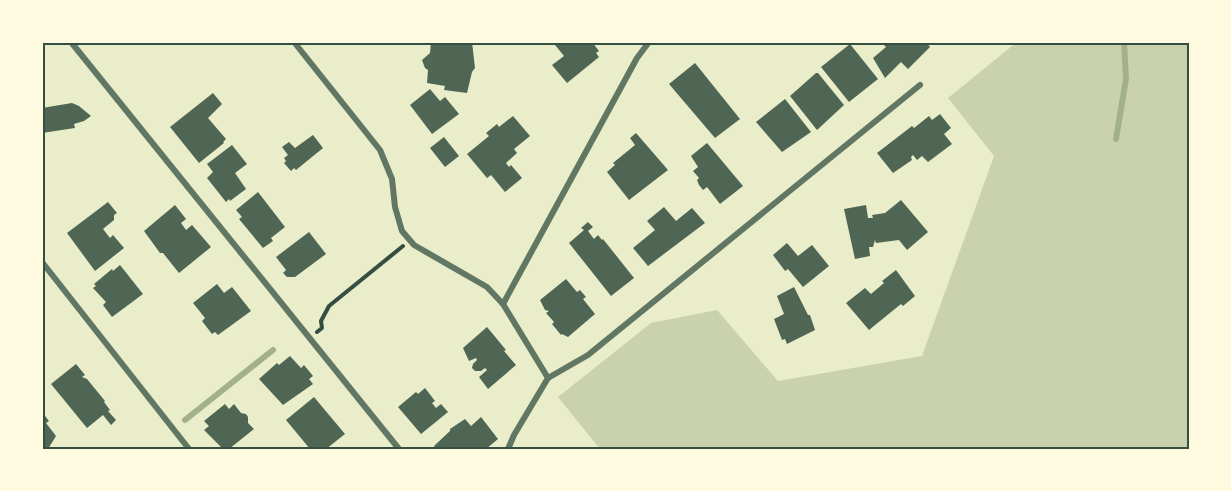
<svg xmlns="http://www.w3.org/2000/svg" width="1231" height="491" font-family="Ubuntu,sans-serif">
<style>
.green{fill:#cad2ad}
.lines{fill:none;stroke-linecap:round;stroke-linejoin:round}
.stream{stroke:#a3b18a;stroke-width:6}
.building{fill:#4f6655}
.path{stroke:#344e41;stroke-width:4}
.minor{stroke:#617663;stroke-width:6}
.neatline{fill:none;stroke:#344e41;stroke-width:2}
</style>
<rect width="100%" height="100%" fill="#e9edc9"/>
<!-- green -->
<path class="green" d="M 1017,42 L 1189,42 L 1189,449 L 600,449 L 558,397 L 651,323 L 717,310 L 778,381 L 922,356 L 994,156 L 948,98 Z"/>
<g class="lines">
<!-- stream -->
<g class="stream">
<path d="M 1116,139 L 1126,79 L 1124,42"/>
<path d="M 185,420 L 273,350"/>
</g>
</g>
<!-- building -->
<g class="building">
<path d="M 431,42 L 472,42 L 475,68 L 472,72 L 467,93 L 444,90 L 445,86 L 427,83 L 428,70 L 425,68 L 422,60 L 430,53 Z"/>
<path d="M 559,42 L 592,42 L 599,51 L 596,53 L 599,57 L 567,83 L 552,65 L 564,56 L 555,45 Z"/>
<path d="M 881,42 L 926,42 L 930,47 L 908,69 L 901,62 L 885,78 L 873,58 L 886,47 Z"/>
<path d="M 850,44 L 878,79 L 849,102 L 821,67 Z"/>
<path d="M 695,63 L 740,119 L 715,138 L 669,84 Z"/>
<path d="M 816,73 L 818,73 L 844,105 L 817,130 L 790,96 Z"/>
<path d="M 430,89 L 440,101 L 445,97 L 459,114 L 432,134 L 410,105 Z"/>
<path d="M 213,93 L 222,104 L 208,118 L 226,139 L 223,142 L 224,143 L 199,163 L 170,127 Z"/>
<path d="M 785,99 L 811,132 L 782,152 L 756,122 Z"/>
<path d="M 72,103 L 79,106 L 91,116 L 84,121 L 74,124 L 75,128 L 42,133 L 42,108 Z"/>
<path d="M 940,114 L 951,128 L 944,134 L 952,144 L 928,162 L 922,156 L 917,160 L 913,155 L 911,157 L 912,160 L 893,173 L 877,153 L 912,126 L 914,128 L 929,116 L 932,120 Z"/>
<path d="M 513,116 L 530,136 L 514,149 L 517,153 L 506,163 L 509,167 L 511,165 L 522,178 L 505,192 L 491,175 L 487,178 L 467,154 L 489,136 L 486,133 L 497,124 L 499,127 Z"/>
<path d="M 636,133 L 668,170 L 629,200 L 607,172 L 615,165 L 613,163 L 635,145 L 630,138 Z"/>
<path d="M 313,135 L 323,148 L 296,170 L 294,168 L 291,171 L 284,163 L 286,161 L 284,158 L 288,155 L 282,147 L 289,142 L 295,148 Z"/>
<path d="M 444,137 L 459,156 L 445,167 L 430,148 Z"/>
<path d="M 707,143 L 743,186 L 720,204 L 707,187 L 703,190 L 699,185 L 697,180 L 699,178 L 693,171 L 698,167 L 691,156 Z"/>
<path d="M 232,145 L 247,164 L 235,173 L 246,189 L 230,201 L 229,199 L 226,202 L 207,178 L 213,172 L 207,164 Z"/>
<path d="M 258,192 L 285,227 L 271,238 L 273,241 L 263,248 L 239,219 L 242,217 L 236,210 Z"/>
<path d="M 901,200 L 928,232 L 907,250 L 899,240 L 876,243 L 875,240 L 873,247 L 869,247 L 870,256 L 855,259 L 844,209 L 866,205 L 868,218 L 873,218 L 872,215 L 885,213 Z"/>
<path d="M 108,202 L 117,213 L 114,215 L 114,220 L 103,229 L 110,238 L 113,235 L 124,248 L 95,271 L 67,233 Z"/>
<path d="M 175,205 L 186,219 L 181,223 L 186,230 L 192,225 L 211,247 L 179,273 L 163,253 L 160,253 L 144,231 Z"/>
<path d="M 664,207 L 676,221 L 692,208 L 705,223 L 648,266 L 633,248 L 655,230 L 647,221 Z"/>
<path d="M 588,222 L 593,227 L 588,231 L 594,239 L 598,235 L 602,240 L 603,239 L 634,278 L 611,296 L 569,243 L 584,230 L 581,228 Z"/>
<path d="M 309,232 L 326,254 L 295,277 L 287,277 L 283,273 L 286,270 L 276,257 Z"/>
<path d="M 787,243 L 798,256 L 812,245 L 829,266 L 803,287 L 788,269 L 785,271 L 773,255 Z"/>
<path d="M 120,265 L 143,294 L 112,317 L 103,305 L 106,302 L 93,288 L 96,286 L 94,284 L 112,269 L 113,271 Z"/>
<path d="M 896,270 L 915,296 L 903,306 L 901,304 L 869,330 L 846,303 L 865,288 L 871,294 L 884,283 L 882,281 Z"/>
<path d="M 566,279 L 577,292 L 580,290 L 586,297 L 583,299 L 595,314 L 568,337 L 562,334 L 561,335 L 552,324 L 554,322 L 546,313 L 549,311 L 545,310 L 540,300 Z"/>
<path d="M 217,284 L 224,293 L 232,287 L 251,311 L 218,335 L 215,332 L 212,334 L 202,321 L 205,318 L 193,303 Z"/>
<path d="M 794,287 L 808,315 L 810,315 L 815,330 L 787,344 L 785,339 L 782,340 L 774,319 L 784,314 L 777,296 Z"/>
<path d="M 487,327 L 506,350 L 504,351 L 516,365 L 488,389 L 479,377 L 487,370 L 485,368 L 481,371 L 475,371 L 472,368 L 473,364 L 477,360 L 476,358 L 469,361 L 463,348 Z"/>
<path d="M 290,356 L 301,368 L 304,365 L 313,376 L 309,379 L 313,384 L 283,405 L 259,379 L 277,363 L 279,365 Z"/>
<path d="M 76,364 L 85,375 L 82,377 L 87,379 L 105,401 L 104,402 L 110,410 L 108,411 L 116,420 L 111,425 L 103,415 L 87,428 L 51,384 Z"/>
<path d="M 425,388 L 435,401 L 432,403 L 436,408 L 441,404 L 448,412 L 421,434 L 398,407 L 416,392 L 418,394 Z"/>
<path d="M 314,397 L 345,434 L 326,449 L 310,449 L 286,420 Z"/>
<path d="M 225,404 L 229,409 L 234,404 L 241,413 L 246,414 L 248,417 L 248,423 L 254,429 L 229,449 L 223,449 L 204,430 L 209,426 L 204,421 Z"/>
<path d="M 42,412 L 49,421 L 46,423 L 56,436 L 48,449 L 42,449 Z"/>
<path d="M 481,417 L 498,439 L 486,449 L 436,449 L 434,446 L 450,431 L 450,429 L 465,419 L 471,426 Z"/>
</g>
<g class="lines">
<!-- path -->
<path class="path" d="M 317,332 L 322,328 L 321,321 L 329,306 L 403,246"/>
<!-- minor -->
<g class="minor">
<path d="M 71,42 L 399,449"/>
<path d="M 294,42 L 380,150 L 392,179 L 395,207 L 402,231 L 414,245 L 487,287 L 503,304 L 548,378"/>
<path d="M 42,262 L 189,449"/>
<path d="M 503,304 L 637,58 L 649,42"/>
<path d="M 548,378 L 588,355 L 920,85"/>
<path d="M 508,449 L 514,435 L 548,378"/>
</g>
</g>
<!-- border -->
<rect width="1231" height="491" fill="none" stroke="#fefae0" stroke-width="87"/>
<rect x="44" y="44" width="1144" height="404" class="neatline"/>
</svg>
